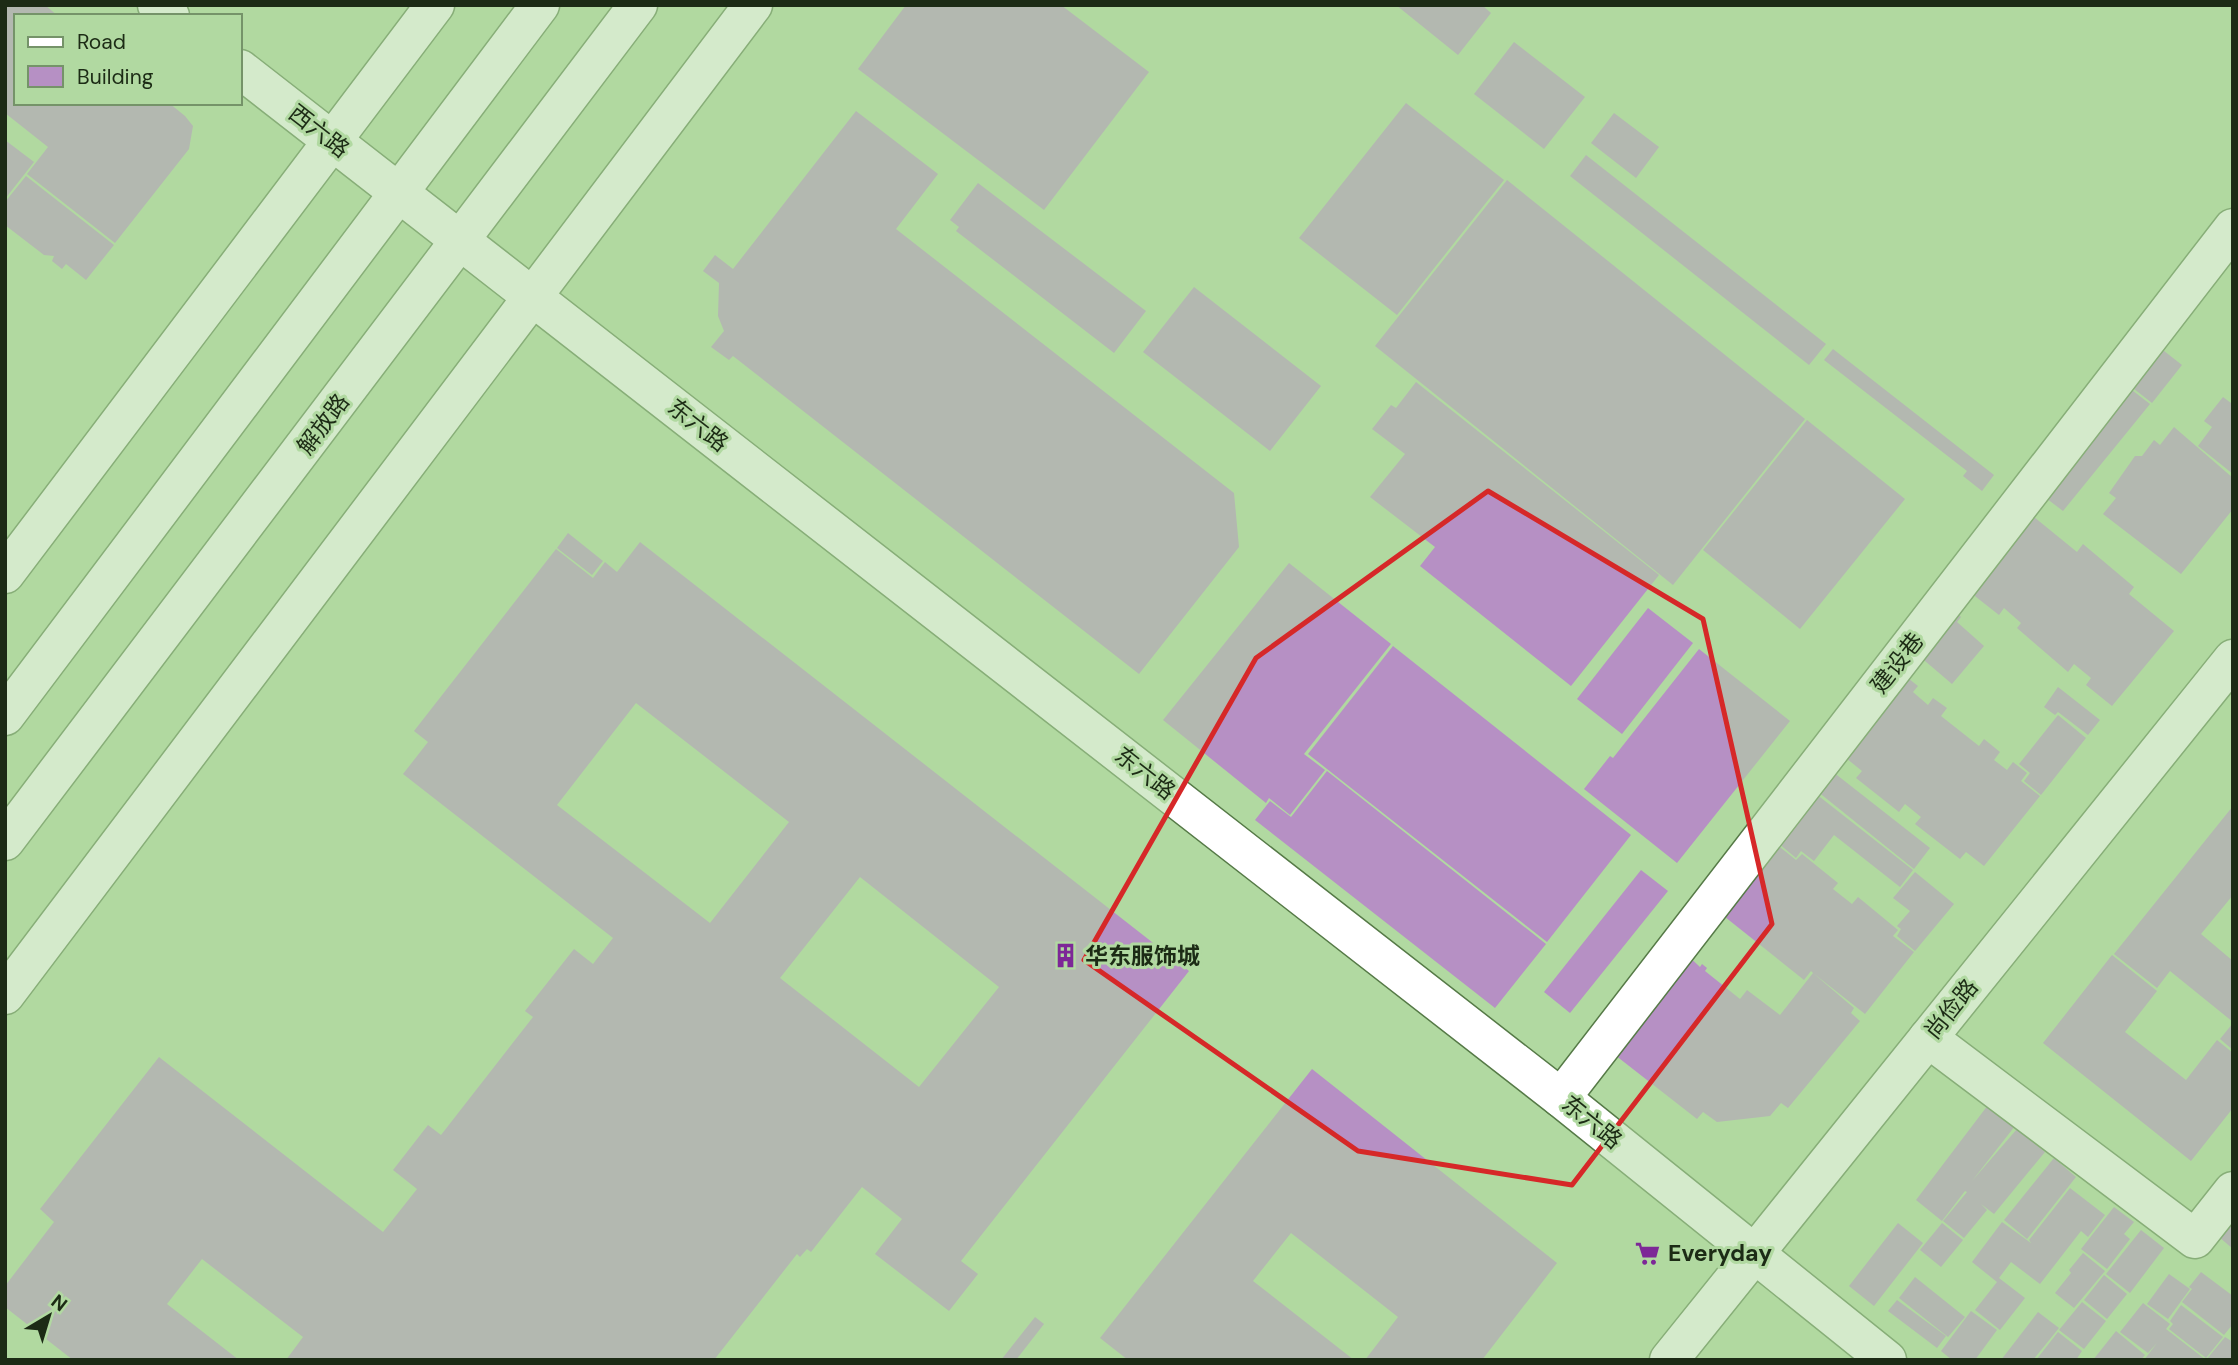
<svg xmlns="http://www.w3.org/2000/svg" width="2238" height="1365" font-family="'DM Sans','Noto Sans SC',sans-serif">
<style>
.building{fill:#b690c4;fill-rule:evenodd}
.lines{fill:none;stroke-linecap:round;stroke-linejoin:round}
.minor-casing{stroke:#567a47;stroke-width:41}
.tertiary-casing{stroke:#567a47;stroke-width:41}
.secondary-casing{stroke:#567a47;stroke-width:41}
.minor{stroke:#fff;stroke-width:38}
.tertiary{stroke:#fff;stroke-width:38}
.secondary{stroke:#fff;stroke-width:38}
.marked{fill:none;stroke:#d62828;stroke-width:5;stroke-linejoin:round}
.labels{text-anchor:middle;stroke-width:6;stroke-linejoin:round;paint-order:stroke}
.street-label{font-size:23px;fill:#1c2b15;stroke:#b1d9a1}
.poi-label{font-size:23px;font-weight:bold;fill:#1c2b15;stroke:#b1d9a1;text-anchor:start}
</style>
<rect width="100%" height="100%" fill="#b1d9a1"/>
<!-- building -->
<g class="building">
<path d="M 5,5 L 45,5 L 58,16 L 16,16 L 16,103 L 169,103 L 185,116 L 193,126 L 189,149 L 115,243 L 27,174 L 48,147 L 5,113 Z"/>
<path d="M 906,5 L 1061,5 L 1149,72 L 1044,210 L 858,69 Z"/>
<path d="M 1396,5 L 1482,5 L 1491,13 L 1458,55 Z"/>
<path d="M 1514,42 L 1585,97 L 1544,149 L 1474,94 Z"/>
<path d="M 1406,103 L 1504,180 L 1397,315 L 1299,238 Z"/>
<path d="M 856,111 L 938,174 L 896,229 L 1234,493 L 1239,547 L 1139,674 L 733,356 L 729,360 L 711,347 L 724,331 L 718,316 L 719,283 L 703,271 L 715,255 L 733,269 Z"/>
<path d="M 1614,113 L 1659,147 L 1636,178 L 1591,143 Z"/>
<path d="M 5,140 L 34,162 L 5,199 Z"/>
<path d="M 1586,155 L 1826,344 L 1809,365 L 1570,176 Z"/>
<path d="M 26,176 L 114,245 L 86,280 L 66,264 L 62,269 L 52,261 L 54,256 L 44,255 L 5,225 L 5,202 Z"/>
<path d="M 1507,180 L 1805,419 L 1673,585 L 1375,346 Z"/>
<path d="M 978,183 L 1146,311 L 1114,353 L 956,231 L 959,227 L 950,220 Z"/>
<path d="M 1194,287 L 1321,386 L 1270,451 L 1143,352 Z"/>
<path d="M 2159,347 L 2182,365 L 2152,403 L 2129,385 Z"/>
<path d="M 1833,349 L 1994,475 L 1982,491 L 1963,476 L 1967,471 L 1824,360 Z"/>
<path d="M 1416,382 L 1659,575 L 1571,686 L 1420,566 L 1435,547 L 1370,497 L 1405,454 L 1372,429 L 1391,405 L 1396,408 Z"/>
<path d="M 2128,387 L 2150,404 L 2063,511 L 2042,495 Z"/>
<path d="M 2223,397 L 2231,403 L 2233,401 L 2233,474 L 2198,446 L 2212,427 L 2204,421 Z"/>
<path d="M 1807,420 L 1905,499 L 1800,629 L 1703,550 Z"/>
<path d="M 2174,427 L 2233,478 L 2233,509 L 2181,574 L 2103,514 L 2116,498 L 2109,493 L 2135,456 L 2142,456 L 2154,440 L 2160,445 Z"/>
<path d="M 2034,517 L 2077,552 L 2083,544 L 2134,587 L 2129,594 L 2174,631 L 2112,706 L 2086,685 L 2091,678 L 2074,664 L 2068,672 L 2017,628 L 2021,623 L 2004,608 L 1999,615 L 1971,593 Z"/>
<path d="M 568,533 L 603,561 L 592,575 L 557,548 Z"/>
<path d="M 640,542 L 1189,971 L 961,1261 L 978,1274 L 949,1311 L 875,1254 L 902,1219 L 862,1187 L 811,1252 L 807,1249 L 800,1257 L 797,1254 L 714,1360 L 286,1360 L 303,1337 L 202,1259 L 167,1304 L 239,1360 L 73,1360 L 5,1307 L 5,1286 L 54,1222 L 40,1209 L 159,1057 L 383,1232 L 417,1189 L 393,1170 L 428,1125 L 441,1135 L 533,1017 L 525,1011 L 574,949 L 593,964 L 613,938 L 403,774 L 428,742 L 414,731 L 556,549 L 593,578 L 605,562 L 617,572 ZM 636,703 L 789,822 L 710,923 L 557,805 ZM 860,877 L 999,987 L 919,1087 L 780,978 Z"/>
<path d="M 1289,563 L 1391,644 L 1304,754 L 1325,770 L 1290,815 L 1269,798 L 1266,803 L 1163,720 Z"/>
<path d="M 1648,608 L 1693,643 L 1622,734 L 1577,699 Z"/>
<path d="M 1955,611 L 1961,617 L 1957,622 L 1984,646 L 1952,684 L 1918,655 Z"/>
<path d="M 1393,646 L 1631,835 L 1547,942 L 1308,754 Z"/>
<path d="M 1699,649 L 1790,721 L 1677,863 L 1584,789 L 1610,756 L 1613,758 Z"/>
<path d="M 1904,675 L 1918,686 L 1913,692 L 1928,705 L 1933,698 L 1947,708 L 1941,716 L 1979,746 L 1984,739 L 2000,752 L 1994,760 L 2007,770 L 2013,762 L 2027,773 L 2021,781 L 2040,796 L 1984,866 L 1966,852 L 1960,859 L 1915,824 L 1921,817 L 1905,804 L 1899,812 L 1856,778 L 1862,771 L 1841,754 Z"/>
<path d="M 2058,687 L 2100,720 L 2088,735 L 2058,712 L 2055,715 L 2044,707 Z"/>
<path d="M 2058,715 L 2086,738 L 2041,795 L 2024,781 L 2030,773 L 2019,764 Z"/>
<path d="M 1828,768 L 1930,848 L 1914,869 L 1812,787 Z"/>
<path d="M 1327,771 L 1546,944 L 1495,1008 L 1255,820 L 1270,801 L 1291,817 Z"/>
<path d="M 1811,790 L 1913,870 L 1900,887 L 1834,835 L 1814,861 L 1801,851 L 1796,858 L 1772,838 Z"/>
<path d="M 2233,806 L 2233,895 L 2201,934 L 2233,961 L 2233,1022 L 2170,971 L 2157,988 L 2114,954 Z"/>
<path d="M 1776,844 L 1796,860 L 1802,854 L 1838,883 L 1833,889 L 1852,904 L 1858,897 L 1898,930 L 1893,936 L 1914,952 L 1865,1014 L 1813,973 L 1854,1008 L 1851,1013 L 1860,1021 L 1788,1108 L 1781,1103 L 1770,1116 L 1717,1122 L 1703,1112 L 1697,1119 L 1606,1048 L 1684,952 L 1700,967 L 1702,964 L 1707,968 L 1705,971 L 1740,999 L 1747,990 L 1780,1015 L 1813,973 L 1811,971 L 1804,980 L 1720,913 Z"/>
<path d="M 1641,870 L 1668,891 L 1570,1013 L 1544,992 Z"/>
<path d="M 1915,872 L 1954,904 L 1915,951 L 1897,936 L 1901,929 L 1897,926 L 1910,911 L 1893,898 Z"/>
<path d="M 2112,955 L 2157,991 L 2125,1032 L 2186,1080 L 2217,1040 L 2233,1053 L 2233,1108 L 2191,1161 L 2043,1043 Z"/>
<path d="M 2233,1023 L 2233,1050 L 2220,1039 Z"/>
<path d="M 1312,1069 L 1557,1263 L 1482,1360 L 1365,1360 L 1398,1317 L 1291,1233 L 1253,1281 L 1354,1360 L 1128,1360 L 1100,1338 Z"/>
<path d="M 1988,1105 L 2015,1126 L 1972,1181 L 2017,1129 L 2045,1152 L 1994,1214 L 1981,1204 L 1987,1210 L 1964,1238 L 1943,1221 L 1967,1192 L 1965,1191 L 1942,1221 L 1916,1200 Z"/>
<path d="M 2054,1158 L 2076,1177 L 2027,1239 L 2004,1220 Z"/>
<path d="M 2070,1188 L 2105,1215 L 2088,1237 L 2081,1231 L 2040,1284 L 2011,1262 L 1999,1278 L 2025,1298 L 2000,1330 L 1975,1310 L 1997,1282 L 1972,1262 L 2002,1222 L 2031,1243 L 2029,1240 Z"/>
<path d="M 2233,1196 L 2233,1249 L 2197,1218 Z"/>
<path d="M 2114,1207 L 2134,1222 L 2124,1234 L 2130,1239 L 2107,1269 L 2081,1249 Z"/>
<path d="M 1898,1223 L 1923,1243 L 1874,1306 L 1849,1286 Z"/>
<path d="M 1942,1223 L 1963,1240 L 1941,1267 L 1920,1250 Z"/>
<path d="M 2141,1230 L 2164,1248 L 2130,1293 L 2106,1274 Z"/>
<path d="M 2083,1253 L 2105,1271 L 2074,1308 L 2055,1293 L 2071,1273 L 2069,1270 Z"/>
<path d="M 2201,1272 L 2233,1296 L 2233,1324 L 2224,1335 L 2182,1302 L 2192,1289 L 2189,1287 Z"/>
<path d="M 2169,1274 L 2190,1289 L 2168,1319 L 2147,1304 Z"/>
<path d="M 2104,1275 L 2127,1294 L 2107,1319 L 2084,1300 Z"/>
<path d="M 1915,1277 L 1965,1317 L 1948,1337 L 1899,1298 Z"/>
<path d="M 1897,1300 L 1946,1336 L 1937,1348 L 1888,1311 Z"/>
<path d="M 2082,1302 L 2106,1321 L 2084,1349 L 2059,1330 Z"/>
<path d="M 2143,1303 L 2170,1324 L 2166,1329 L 2206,1360 L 2144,1360 L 2157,1343 L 2148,1353 L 2120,1332 Z"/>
<path d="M 2181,1305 L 2223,1337 L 2206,1358 L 2169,1329 L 2173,1324 L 2170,1321 Z"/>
<path d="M 1971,1311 L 1997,1330 L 1975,1360 L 1952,1360 L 1941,1351 Z"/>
<path d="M 2038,1312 L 2059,1328 L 2033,1360 L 2001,1360 Z"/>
<path d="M 1035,1317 L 1044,1324 L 1016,1360 L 1001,1360 Z"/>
<path d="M 2116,1331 L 2145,1355 L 2141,1360 L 2093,1360 Z"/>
<path d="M 2058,1332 L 2082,1351 L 2076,1360 L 2036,1360 Z"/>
<path d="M 2225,1337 L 2233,1342 L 2233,1360 L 2206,1360 Z"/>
</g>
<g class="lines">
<defs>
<g id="minor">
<path d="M 157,5 L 170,16"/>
<path d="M 240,69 L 1561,1098 L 1887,1360"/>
<path d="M 5,574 L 435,5"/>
<path d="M 5,995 L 753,5"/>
<path d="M 1928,1038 L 2195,1239 L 2233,1191"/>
<path d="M 1561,1098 L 2233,228"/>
</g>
<path id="tertiary" d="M 1669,1360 L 2233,659"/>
<g id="secondary">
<path d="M 5,716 L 540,5"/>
<path d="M 5,841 L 638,5"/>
</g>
</defs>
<!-- minor casing -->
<use href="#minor" class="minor-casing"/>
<!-- tertiary casing -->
<use href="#tertiary" class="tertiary-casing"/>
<!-- secondary casing -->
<use href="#secondary" class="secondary-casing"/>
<!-- minor -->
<use href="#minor" class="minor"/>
<!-- tertiary -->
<use href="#tertiary" class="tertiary"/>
<!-- secondary -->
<use href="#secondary" class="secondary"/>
</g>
<!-- marked area -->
<path d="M0 0H2238V1365H0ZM 1488,491 L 1703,619 L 1772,924 L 1572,1185 L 1358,1151 L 1084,960 L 1256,658 Z" fill="#b1d9a1" fill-opacity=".55" fill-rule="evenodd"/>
<path class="marked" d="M 1488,491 L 1703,619 L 1772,924 L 1572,1185 L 1358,1151 L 1084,960 L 1256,658 Z"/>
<!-- icons -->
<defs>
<symbol id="building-bare" viewBox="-9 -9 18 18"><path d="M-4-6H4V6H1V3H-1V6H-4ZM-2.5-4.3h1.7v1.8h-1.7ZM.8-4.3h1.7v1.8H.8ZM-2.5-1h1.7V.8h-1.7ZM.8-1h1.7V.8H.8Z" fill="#7d2897" stroke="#b1d9a1" stroke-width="2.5" paint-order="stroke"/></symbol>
<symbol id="supermarket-bare" viewBox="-9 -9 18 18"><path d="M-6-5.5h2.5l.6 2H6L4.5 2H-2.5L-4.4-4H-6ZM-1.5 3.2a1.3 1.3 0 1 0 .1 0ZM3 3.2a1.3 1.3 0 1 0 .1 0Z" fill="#7d2897" stroke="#b1d9a1" stroke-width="2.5" paint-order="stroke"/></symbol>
</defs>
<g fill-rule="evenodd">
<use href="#building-bare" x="1048" y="938" width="35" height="35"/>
<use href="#supermarket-bare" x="1630" y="1236" width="35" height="35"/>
</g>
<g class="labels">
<!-- street labels -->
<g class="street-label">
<text transform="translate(319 131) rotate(38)" y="8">西六路</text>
<text transform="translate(323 424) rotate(-53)" y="8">解放路</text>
<text transform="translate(698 425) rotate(38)" y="8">东六路</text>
<text transform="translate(1897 663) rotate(-52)" y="8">建设巷</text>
<text transform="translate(1145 773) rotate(38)" y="8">东六路</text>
<text transform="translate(1951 1009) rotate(-51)" y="8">尚俭路</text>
<text transform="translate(1592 1122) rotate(39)" y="8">东六路</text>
</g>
<!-- poi labels -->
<g class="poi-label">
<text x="1085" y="964">华东服饰城</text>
<text x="1668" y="1261">Everyday</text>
</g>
</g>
<!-- border -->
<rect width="2238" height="1365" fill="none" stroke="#1c2b15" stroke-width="14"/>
<!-- legend -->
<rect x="14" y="14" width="228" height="91" fill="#b1d9a1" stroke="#759369" stroke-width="2"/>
<rect x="28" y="37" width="35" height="10" fill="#ffffff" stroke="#759369" stroke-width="2"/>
<text x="77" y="49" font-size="21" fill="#1c2b15">Road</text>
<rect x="28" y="66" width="35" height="21" fill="#b690c4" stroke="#759369" stroke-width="2"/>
<text x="77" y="84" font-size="21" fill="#1c2b15">Building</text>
<!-- north arrow -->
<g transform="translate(49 1316) rotate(38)" stroke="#b1d9a1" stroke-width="5" paint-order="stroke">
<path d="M0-5L12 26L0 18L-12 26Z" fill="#1c2b15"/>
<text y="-10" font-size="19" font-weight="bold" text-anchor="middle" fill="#1c2b15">N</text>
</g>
</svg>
